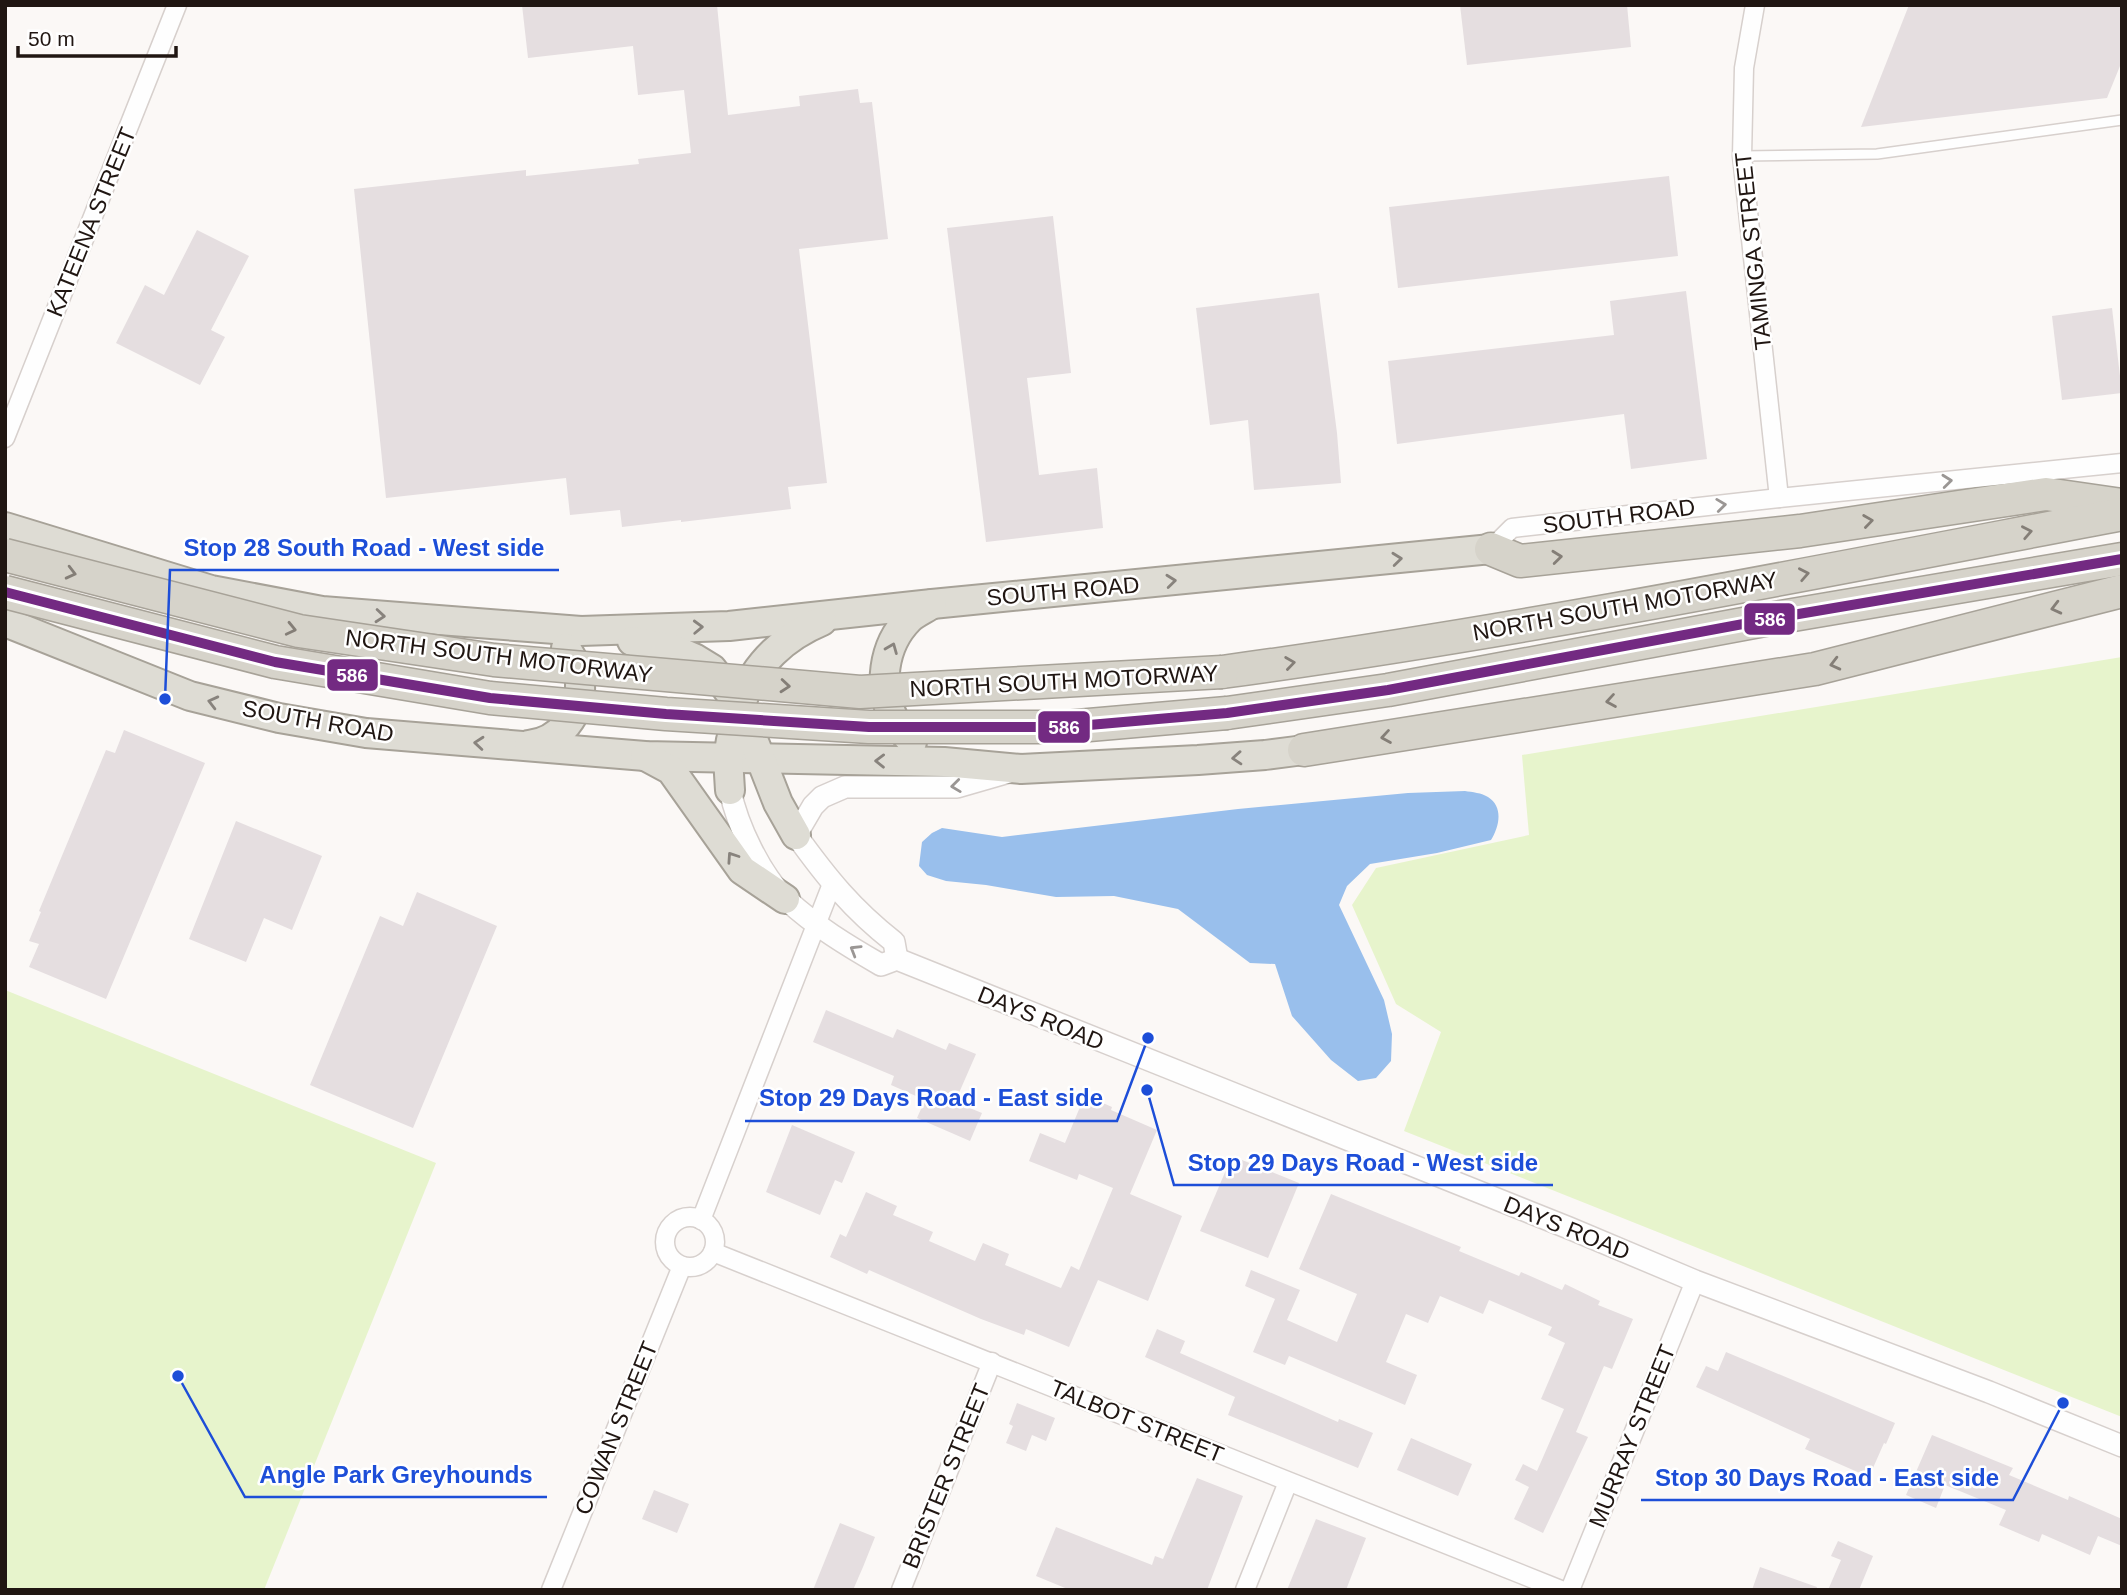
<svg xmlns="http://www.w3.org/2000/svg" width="2127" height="1595" font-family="Helvetica,sans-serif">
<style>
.green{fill:#e7f4cc}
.water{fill:#99bfec}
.building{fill:#e5dee0}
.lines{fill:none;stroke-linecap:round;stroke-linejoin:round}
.service-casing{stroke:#d7d0cd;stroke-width:12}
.minor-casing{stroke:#d7d0cd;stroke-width:21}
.tertiary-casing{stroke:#d7d0cd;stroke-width:24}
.trunk-casing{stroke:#a7a298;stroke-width:32}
.motorway-casing{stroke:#a7a298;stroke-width:35}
.service{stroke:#fefefe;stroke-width:9}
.minor{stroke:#fefefe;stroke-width:18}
.tertiary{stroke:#fefefe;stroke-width:21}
.trunk{stroke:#dedcd4;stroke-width:28}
.motorway{stroke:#d6d3ca;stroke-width:32}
.motorway-bridge-casing{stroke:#a7a298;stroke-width:35;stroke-linecap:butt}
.motorway-bridge{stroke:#d6d3ca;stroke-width:32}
.bus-1-casing{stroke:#fff;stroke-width:16}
.bus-1{stroke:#732a82;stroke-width:10}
.oneway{stroke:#9a9694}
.oneway2{stroke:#847e77}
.oneway3{stroke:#88837d}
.labels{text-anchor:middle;stroke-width:5;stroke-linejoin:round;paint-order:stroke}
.street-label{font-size:23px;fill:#201612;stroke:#fff}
.leader{fill:none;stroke:#1d4ed8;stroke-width:2.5}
.callout-dot{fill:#1d4ed8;stroke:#fff;stroke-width:2.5}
.callout-label{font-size:24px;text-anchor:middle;font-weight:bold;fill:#1d4ed8;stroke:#fff;stroke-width:5;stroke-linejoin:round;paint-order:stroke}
.line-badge{stroke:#fff;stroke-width:2.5}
.badge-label{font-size:19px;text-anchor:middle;font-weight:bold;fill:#fff}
</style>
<rect width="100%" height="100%" fill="#fbf8f6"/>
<!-- green -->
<g class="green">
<path d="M 2122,657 L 2122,1417 L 1404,1131 L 1441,1032 L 1396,1004 L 1352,905 L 1376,868 L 1529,835 L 1522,755 Z"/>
<path d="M 5,990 L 436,1163 L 264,1590 L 5,1590 Z"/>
</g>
<!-- water -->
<path class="water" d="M 1465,791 C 1472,792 1482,793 1488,797 C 1504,807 1499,827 1491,840 L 1437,853 L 1370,864 L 1347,886 L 1339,905 L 1384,1000 L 1392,1034 L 1391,1061 L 1376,1078 L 1358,1081 L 1331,1060 L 1292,1016 L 1275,964 L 1250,963 L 1178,909 L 1114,896 L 1056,897 L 986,885 L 946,881 L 927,875 L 919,866 L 922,842 L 932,833 L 942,828 L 1002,837 L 1238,809 L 1408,793 Z"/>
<!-- building -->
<g class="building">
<path d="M 522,5 L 717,5 L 728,115 L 800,106 L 799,96 L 858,89 L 860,103 L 872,102 L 888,239 L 799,249 L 827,483 L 788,487 L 791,509 L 681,522 L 681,520 L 622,527 L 620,510 L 570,515 L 566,478 L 386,498 L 354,189 L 526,170 L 526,176 L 639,164 L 638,159 L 691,153 L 684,90 L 638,95 L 633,46 L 528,58 Z"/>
<path d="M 1460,5 L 1627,5 L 1631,47 L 1467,65 Z"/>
<path d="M 1909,5 L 2122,5 L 2122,61 L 2107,98 L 1861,127 Z"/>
<path d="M 1669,176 L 1678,256 L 1398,288 L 1389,207 Z"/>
<path d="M 1053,216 L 1071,373 L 1027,378 L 1039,475 L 1097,468 L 1103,528 L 986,542 L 947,228 Z"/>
<path d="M 197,230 L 249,256 L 211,330 L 225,337 L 200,385 L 116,343 L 145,285 L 164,295 Z"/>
<path d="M 1686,291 L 1707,459 L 1631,469 L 1624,414 L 1397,444 L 1388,361 L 1614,335 L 1610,301 Z"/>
<path d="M 1319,293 L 1337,433 L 1341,483 L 1254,490 L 1248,420 L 1210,425 L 1196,308 Z"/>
<path d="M 2112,308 L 2122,393 L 2062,400 L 2052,316 Z"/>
<path d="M 124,730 L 205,763 L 106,999 L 29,967 L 39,944 L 29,941 L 41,912 L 39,911 L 106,750 L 115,753 Z"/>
<path d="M 236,821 L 322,856 L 292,930 L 264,918 L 246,962 L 189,939 Z"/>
<path d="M 417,892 L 497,926 L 413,1128 L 310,1085 L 380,916 L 403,926 Z"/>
<path d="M 826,1010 L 893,1038 L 897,1029 L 946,1050 L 949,1043 L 976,1054 L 955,1102 L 982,1113 L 970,1141 L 917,1118 L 925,1100 L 891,1085 L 894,1076 L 813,1042 Z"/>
<path d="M 1085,1095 L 1112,1107 L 1111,1110 L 1157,1130 L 1130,1194 L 1182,1216 L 1148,1301 L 1098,1280 L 1069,1347 L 1026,1329 L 1024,1335 L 981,1319 L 869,1270 L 867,1274 L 830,1257 L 840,1234 L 846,1237 L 866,1192 L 897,1206 L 893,1215 L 933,1232 L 929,1241 L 975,1261 L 983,1243 L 1009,1254 L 1005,1265 L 1061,1288 L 1071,1266 L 1079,1270 L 1113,1188 L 1079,1174 L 1077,1180 L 1029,1161 L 1040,1133 L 1065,1143 Z"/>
<path d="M 792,1125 L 855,1152 L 842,1183 L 835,1180 L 820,1215 L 766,1192 Z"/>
<path d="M 1232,1156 L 1299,1183 L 1268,1258 L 1200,1231 Z"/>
<path d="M 1331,1194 L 1461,1247 L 1459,1251 L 1519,1276 L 1521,1272 L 1562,1290 L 1565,1284 L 1600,1301 L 1598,1305 L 1633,1319 L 1612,1369 L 1604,1366 L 1576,1432 L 1588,1437 L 1543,1533 L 1514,1519 L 1529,1487 L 1515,1480 L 1523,1464 L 1537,1471 L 1564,1409 L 1541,1399 L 1565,1343 L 1548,1335 L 1552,1327 L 1489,1300 L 1483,1314 L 1440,1296 L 1428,1323 L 1406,1314 L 1386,1362 L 1417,1375 L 1405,1405 L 1289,1356 L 1285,1365 L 1253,1352 L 1275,1299 L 1245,1286 L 1251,1270 L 1300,1290 L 1287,1320 L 1337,1342 L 1357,1294 L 1299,1269 Z"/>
<path d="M 1157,1329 L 1185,1341 L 1180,1353 L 1338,1422 L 1339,1419 L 1373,1433 L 1358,1468 L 1228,1415 L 1235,1397 L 1145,1357 Z"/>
<path d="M 1726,1352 L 1895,1423 L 1886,1444 L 1884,1443 L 1869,1477 L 1805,1449 L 1810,1439 L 1696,1387 L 1706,1366 L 1718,1371 Z"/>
<path d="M 1017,1403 L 1055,1418 L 1046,1441 L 1032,1435 L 1026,1451 L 1006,1443 L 1013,1426 L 1009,1424 Z"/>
<path d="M 1932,1435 L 2013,1468 L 2009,1475 L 2068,1500 L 2069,1496 L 2122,1519 L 2122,1546 L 2098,1536 L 2090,1555 L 2042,1534 L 2039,1542 L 1999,1525 L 2006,1510 L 1945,1485 L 1936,1508 L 1906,1495 Z"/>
<path d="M 1411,1438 L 1472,1464 L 1458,1496 L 1397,1470 Z"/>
<path d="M 1197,1478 L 1243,1496 L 1207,1590 L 1070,1590 L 1036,1576 L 1056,1527 L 1152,1565 L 1155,1556 L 1163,1559 Z"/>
<path d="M 654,1490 L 689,1504 L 677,1533 L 642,1519 Z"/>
<path d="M 1316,1519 L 1366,1538 L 1346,1590 L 1287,1590 Z"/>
<path d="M 840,1523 L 875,1537 L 863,1567 L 853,1590 L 813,1590 Z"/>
<path d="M 1838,1541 L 1873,1556 L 1859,1590 L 1828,1590 L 1841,1560 L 1831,1556 Z"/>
<path d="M 1760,1567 L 1817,1587 L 1816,1590 L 1752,1590 Z"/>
</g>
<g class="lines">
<defs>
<path id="service" d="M 1742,156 L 1877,154 L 2122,120"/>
<g id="minor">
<path d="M 1755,5 L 1744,68 L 1742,156 L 1779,498"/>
<path d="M 5,438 L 177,5"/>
<path d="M 1491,549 L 1512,528 L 1779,498 L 2122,463"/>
<circle cx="690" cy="1242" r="25"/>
<path d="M 701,1220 L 832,884"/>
<path d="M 713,1252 L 1561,1590"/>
<path d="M 551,1590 L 682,1266"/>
<path d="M 901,1590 L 992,1362"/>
<path d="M 1245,1590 L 1288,1482"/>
<path d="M 1570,1590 L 1695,1281"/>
</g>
<g id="tertiary">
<path d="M 730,790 C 737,825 761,876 787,900 C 815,926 848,946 881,965 L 897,959 L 1569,1228 L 1695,1281 L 1989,1392 L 2122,1446"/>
<path d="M 897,959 L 894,942 C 852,909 827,878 796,835 L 813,806 L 822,797 L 845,787 L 957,787 L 1009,772"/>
</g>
<g id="trunk">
<path d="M 5,527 L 211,590 L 322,611 L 581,631 L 729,626 L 932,604 L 1491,549"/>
<path d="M 5,622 L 190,696 L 279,718 L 366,733 L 645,756 L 944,762 L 1021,769 L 1198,760 L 1265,755 L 1304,750"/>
<path d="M 632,641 L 673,649 L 694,658 L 712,669 L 740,706 L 778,803 L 796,835"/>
<path d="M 742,701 C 755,663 786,636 822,621"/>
<path d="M 912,742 C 907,735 899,728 895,721 C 877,688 883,645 909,619 C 915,613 925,609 932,604"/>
<path d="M 529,745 C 559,742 582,714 580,683 C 579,670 573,659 566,648"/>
<path d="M 645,756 L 671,770 L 742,870 L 785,899"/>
<path d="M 730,790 L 728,758 L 731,740"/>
</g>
<g id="motorway">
<path d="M 1491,549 L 1520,561 L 1800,531 L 2046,494 L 2122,505"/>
<path d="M 1222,672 C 1524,631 1823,571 2122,514"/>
<path d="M 1227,713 L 1388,690 L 1781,617 L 2122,559"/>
<path d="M 1304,750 L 1815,669 L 2122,591"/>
</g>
</defs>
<!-- service casing -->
<use href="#service" class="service-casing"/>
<!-- minor casing -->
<use href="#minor" class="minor-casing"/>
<!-- tertiary casing -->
<use href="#tertiary" class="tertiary-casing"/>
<!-- trunk casing -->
<use href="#trunk" class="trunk-casing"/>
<!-- motorway casing -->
<use href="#motorway" class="motorway-casing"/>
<!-- service -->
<use href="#service" class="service"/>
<!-- minor -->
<use href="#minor" class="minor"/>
<!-- tertiary -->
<use href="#tertiary" class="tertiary"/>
<!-- trunk -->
<use href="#trunk" class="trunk"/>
<!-- motorway -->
<use href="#motorway" class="motorway"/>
<defs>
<g id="motorway-bridge">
<path d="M 5,555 L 299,631 L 494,660 L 860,692 L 1222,672"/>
<path d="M 5,592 L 275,662 L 490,698 L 666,714 L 869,727 L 1066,727 L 1227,713"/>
</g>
</defs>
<!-- motorway-bridge casing -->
<use href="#motorway-bridge" class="motorway-bridge-casing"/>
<!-- motorway-bridge -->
<use href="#motorway-bridge" class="motorway-bridge"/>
<defs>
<path id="bus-1" d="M 5,592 L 275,662 L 490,698 L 666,714 L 869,727 L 1066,727 L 1227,713 L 1388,690 L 1781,617 L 2122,559"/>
</defs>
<!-- bus-1 casing -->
<use href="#bus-1" class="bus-1-casing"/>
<!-- bus-1 -->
<use href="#bus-1" class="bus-1"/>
</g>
<!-- one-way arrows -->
<defs><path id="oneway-chevron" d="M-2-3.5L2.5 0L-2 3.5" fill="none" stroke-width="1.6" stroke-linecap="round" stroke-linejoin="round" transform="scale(1.75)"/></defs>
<g class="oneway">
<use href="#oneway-chevron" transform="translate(1947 481) rotate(-6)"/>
<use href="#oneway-chevron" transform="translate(1721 505) rotate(-7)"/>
<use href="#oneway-chevron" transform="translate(956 786) rotate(173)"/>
<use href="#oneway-chevron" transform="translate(855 950) rotate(-149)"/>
</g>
<g class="oneway2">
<use href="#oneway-chevron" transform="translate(1868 521) rotate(-8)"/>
<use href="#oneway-chevron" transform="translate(2027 532) rotate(-11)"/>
<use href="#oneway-chevron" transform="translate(1557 557) rotate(-6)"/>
<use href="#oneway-chevron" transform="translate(71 573) rotate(14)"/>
<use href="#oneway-chevron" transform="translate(1804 574) rotate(-11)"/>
<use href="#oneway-chevron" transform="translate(2056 608) rotate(166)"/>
<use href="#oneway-chevron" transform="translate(291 629) rotate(13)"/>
<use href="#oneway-chevron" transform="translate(1290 663) rotate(-8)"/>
<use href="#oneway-chevron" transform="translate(1835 664) rotate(166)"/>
<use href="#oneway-chevron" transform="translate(785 686) rotate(5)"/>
<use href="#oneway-chevron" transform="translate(1611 701) rotate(171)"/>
<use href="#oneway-chevron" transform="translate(1386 737) rotate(171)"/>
</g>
<g class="oneway3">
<use href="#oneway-chevron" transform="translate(1397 559) rotate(-6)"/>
<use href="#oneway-chevron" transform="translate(1171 581) rotate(-6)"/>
<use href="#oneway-chevron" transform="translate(380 616) rotate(5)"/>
<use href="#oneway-chevron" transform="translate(698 627) rotate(-2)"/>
<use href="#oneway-chevron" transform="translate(892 648) rotate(-68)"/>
<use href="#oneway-chevron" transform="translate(213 702) rotate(-166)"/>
<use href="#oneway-chevron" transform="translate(479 743) rotate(-175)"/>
<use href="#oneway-chevron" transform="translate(1237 758) rotate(176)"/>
<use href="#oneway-chevron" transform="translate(880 761) rotate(-179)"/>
<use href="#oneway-chevron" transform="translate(732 857) rotate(-124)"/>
</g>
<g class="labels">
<!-- street labels -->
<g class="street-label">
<text transform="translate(91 222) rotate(-68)" y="8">KATEENA STREET</text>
<text transform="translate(1753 251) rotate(-96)" y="8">TAMINGA STREET</text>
<text transform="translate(1619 516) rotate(-7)" y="8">SOUTH ROAD</text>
<text transform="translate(1063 591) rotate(-5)" y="8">SOUTH ROAD</text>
<text transform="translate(1625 606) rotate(-10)" y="8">NORTH SOUTH MOTORWAY</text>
<text transform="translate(499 656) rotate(7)" y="8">NORTH SOUTH MOTORWAY</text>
<text transform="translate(1064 681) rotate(-3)" y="8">NORTH SOUTH MOTORWAY</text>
<text transform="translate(318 721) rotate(10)" y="8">SOUTH ROAD</text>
<text transform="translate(1041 1018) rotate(22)" y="8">DAYS ROAD</text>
<text transform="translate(1567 1228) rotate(22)" y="8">DAYS ROAD</text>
<text transform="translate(1137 1421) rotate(22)" y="8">TALBOT STREET</text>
<text transform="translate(616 1428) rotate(-68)" y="8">COWAN STREET</text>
<text transform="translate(1632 1436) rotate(-68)" y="8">MURRAY STREET</text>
<text transform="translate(946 1476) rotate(-68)" y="8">BRISTER STREET</text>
</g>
</g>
<!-- callouts -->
<path class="leader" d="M165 699L170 570H559M1148 1038L1117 1121H745M1147 1090L1174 1185H1553M178 1376L245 1497H547M2063 1403L2013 1500H1641"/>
<g class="callout-dot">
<circle cx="165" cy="699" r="7"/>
<circle cx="1148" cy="1038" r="7"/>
<circle cx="1147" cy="1090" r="7"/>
<circle cx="178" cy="1376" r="7"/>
<circle cx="2063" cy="1403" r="7"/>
</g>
<g class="callout-label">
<text x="364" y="556">Stop 28 South Road - West side</text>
<text x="931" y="1106">Stop 29 Days Road - East side</text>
<text x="1363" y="1171">Stop 29 Days Road - West side</text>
<text x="396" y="1483">Angle Park Greyhounds</text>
<text x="1827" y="1486">Stop 30 Days Road - East side</text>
</g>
<g class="line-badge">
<rect x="1743" y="602" width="53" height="34" rx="7" fill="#732a82"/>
<rect x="326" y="658" width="53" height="34" rx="7" fill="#732a82"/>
<rect x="1037" y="710" width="54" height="34" rx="7" fill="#732a82"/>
</g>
<g class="badge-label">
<text x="1770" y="626">586</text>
<text x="352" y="682">586</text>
<text x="1064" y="734">586</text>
</g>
<!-- border -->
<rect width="2127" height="1595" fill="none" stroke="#201612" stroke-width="14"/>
<!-- scale -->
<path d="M18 46v10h158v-10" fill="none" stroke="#201612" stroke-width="3.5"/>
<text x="28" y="46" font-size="21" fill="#201612" stroke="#ffffff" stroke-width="5" paint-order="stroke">50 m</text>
</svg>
